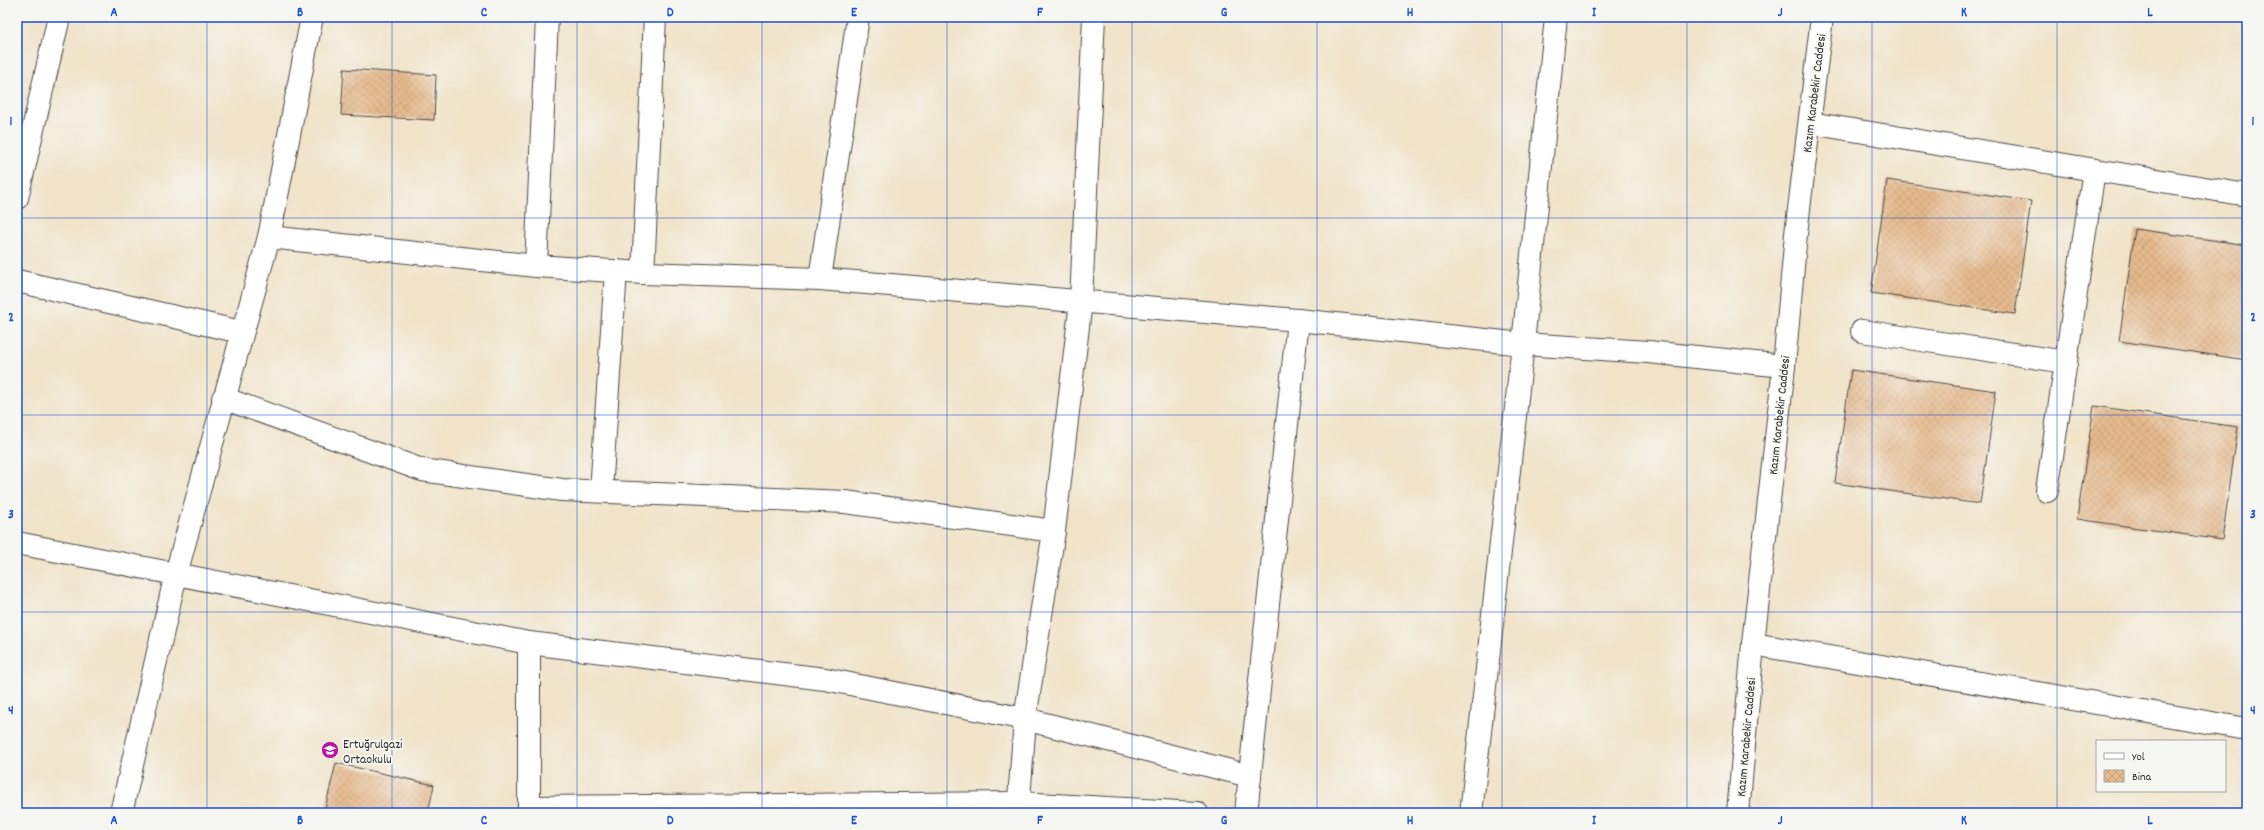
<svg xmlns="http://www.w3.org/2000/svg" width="2264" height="830" font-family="Dekko,sans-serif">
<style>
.building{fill:url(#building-cross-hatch)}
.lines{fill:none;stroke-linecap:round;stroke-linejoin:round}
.minor-casing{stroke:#494743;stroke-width:24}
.minor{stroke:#fff;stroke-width:22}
.grid{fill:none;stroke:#1d4ed8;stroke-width:1;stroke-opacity:0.55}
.labels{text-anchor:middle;stroke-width:4;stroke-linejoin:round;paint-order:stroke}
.street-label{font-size:13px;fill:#2b2b2b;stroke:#f6f6f2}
.poi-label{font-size:13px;fill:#2b2b2b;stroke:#f6f6f2;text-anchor:start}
.neatline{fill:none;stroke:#1d4ed8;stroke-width:1.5}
.grid-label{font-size:13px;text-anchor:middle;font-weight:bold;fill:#1d4ed8}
</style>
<defs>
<pattern id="building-cross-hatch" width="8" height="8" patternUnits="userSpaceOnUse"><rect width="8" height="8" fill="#e6ba8d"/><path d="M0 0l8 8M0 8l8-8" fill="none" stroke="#c5a07a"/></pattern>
</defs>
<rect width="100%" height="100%" fill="#f6f6f2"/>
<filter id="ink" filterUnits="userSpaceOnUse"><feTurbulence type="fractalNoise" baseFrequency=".025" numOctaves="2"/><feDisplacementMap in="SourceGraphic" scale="8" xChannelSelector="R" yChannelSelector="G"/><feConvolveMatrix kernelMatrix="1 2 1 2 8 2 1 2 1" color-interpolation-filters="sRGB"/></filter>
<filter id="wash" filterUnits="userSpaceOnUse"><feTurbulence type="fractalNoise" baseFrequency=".012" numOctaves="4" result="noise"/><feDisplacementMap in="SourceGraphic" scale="16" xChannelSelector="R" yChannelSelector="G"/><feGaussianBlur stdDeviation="0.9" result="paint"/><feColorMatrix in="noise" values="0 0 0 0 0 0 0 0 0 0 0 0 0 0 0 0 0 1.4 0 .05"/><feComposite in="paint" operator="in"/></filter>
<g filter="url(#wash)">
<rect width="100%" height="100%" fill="#f0e3c8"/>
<g id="blocks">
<!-- building -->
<g class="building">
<path d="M 344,69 L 436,75 L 434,120 L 341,115 Z"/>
<path d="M 1887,180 L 2031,201 L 2015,314 L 1871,293 Z"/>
<path d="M 2135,229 L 2247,245 L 2247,360 L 2119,341 Z"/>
<path d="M 1851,370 L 1996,391 L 1980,504 L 1835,483 Z"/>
<path d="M 2094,406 L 2238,427 L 2222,540 L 2077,519 Z"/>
<path d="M 336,763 L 434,785 L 428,813 L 324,813 Z"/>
</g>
</g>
</g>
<g filter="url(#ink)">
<use href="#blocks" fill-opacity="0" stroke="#494743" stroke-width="1"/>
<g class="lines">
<defs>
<g id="minor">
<path d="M 1810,123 L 2247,195"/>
<path d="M 17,198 L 59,17"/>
<path d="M 269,237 L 536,266 L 643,273 L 820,279 L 1298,320 L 1523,344 L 1648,352 L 1784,366"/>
<path d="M 536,266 L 547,17"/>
<path d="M 643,273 L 655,17"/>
<path d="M 820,279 L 858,17"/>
<path d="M 17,281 L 241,332"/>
<path d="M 1862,331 L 2066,362"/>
<path d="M 223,398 L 422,470 L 562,490 L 845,502 L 1054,531"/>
<path d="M 601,491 L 616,271"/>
<path d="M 2047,491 L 2094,170"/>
<path d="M 17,543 L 529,643 L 825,679 L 1025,719 L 1250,776"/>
<path d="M 1753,644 L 2247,729"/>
<path d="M 529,807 L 1019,803 L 1197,813"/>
<path d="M 121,813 L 176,574 L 269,237 L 312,17"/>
<path d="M 529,813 L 529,643"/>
<path d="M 1018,813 L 1025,719 L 1054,531 L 1081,301 L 1094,17"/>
<path d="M 1246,813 L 1298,320"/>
<path d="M 1471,813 L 1523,344 L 1556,17"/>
<path d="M 1738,813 L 1753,644 L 1784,366 L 1796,234 L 1822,17"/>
</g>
</defs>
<!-- minor casing -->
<use href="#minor" class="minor-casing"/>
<!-- minor -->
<use href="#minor" class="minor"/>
</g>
</g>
<!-- grid -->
<path class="grid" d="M 207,17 L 207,813M 392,17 L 392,813M 577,17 L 577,813M 762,17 L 762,813M 947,17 L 947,813M 1132,17 L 1132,813M 1317,17 L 1317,813M 1502,17 L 1502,813M 1687,17 L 1687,813M 1872,17 L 1872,813M 2057,17 L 2057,813M 17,218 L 2247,218M 17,415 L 2247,415M 17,612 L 2247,612"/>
<!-- icons -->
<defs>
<symbol id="school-disc" viewBox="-11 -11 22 22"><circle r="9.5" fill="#b5179e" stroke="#f6f6f2"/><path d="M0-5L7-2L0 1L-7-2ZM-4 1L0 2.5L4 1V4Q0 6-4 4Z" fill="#fff"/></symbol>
</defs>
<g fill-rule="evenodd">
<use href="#school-disc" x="320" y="740" width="20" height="20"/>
</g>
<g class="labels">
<!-- street labels -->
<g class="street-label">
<text transform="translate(1813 93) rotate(-83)" y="5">Kazım Karabekir Caddesi</text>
<text transform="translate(1778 415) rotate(-84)" y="5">Kazım Karabekir Caddesi</text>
<text transform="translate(1745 737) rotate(-85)" y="5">Kazım Karabekir Caddesi</text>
</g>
<!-- poi labels -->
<g class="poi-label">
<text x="343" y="748">Ertuğrulgazi<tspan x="343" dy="15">Ortaokulu</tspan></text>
</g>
</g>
<!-- margin -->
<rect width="2264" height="830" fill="none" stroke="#f6f6f2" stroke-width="44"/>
<!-- legend -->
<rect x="2096" y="740" width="130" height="52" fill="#f6f6f2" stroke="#a5a5a2"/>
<rect x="2104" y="753" width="20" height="6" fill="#ffffff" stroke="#a5a5a2"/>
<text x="2132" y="760" font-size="12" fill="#2b2b2b">Yol</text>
<rect x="2104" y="770" width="20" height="12" fill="url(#building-cross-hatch)" stroke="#a5a5a2"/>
<text x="2132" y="780" font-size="12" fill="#2b2b2b">Bina</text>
<rect x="22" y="22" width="2220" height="786" class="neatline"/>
<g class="grid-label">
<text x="114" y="16">A</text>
<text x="300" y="16">B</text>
<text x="484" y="16">C</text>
<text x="670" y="16">D</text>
<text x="854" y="16">E</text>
<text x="1040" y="16">F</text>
<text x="1224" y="16">G</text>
<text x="1410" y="16">H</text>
<text x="1594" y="16">I</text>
<text x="1780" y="16">J</text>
<text x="1964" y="16">K</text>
<text x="2150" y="16">L</text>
<text x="11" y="125">1</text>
<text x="2253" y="125">1</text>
<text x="11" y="321">2</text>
<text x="2253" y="321">2</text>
<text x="11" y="518">3</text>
<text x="2253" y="518">3</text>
<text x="11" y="714">4</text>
<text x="2253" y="714">4</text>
<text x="114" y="824">A</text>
<text x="300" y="824">B</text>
<text x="484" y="824">C</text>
<text x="670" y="824">D</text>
<text x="854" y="824">E</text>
<text x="1040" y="824">F</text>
<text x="1224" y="824">G</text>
<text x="1410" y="824">H</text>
<text x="1594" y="824">I</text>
<text x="1780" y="824">J</text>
<text x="1964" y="824">K</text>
<text x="2150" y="824">L</text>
</g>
</svg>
